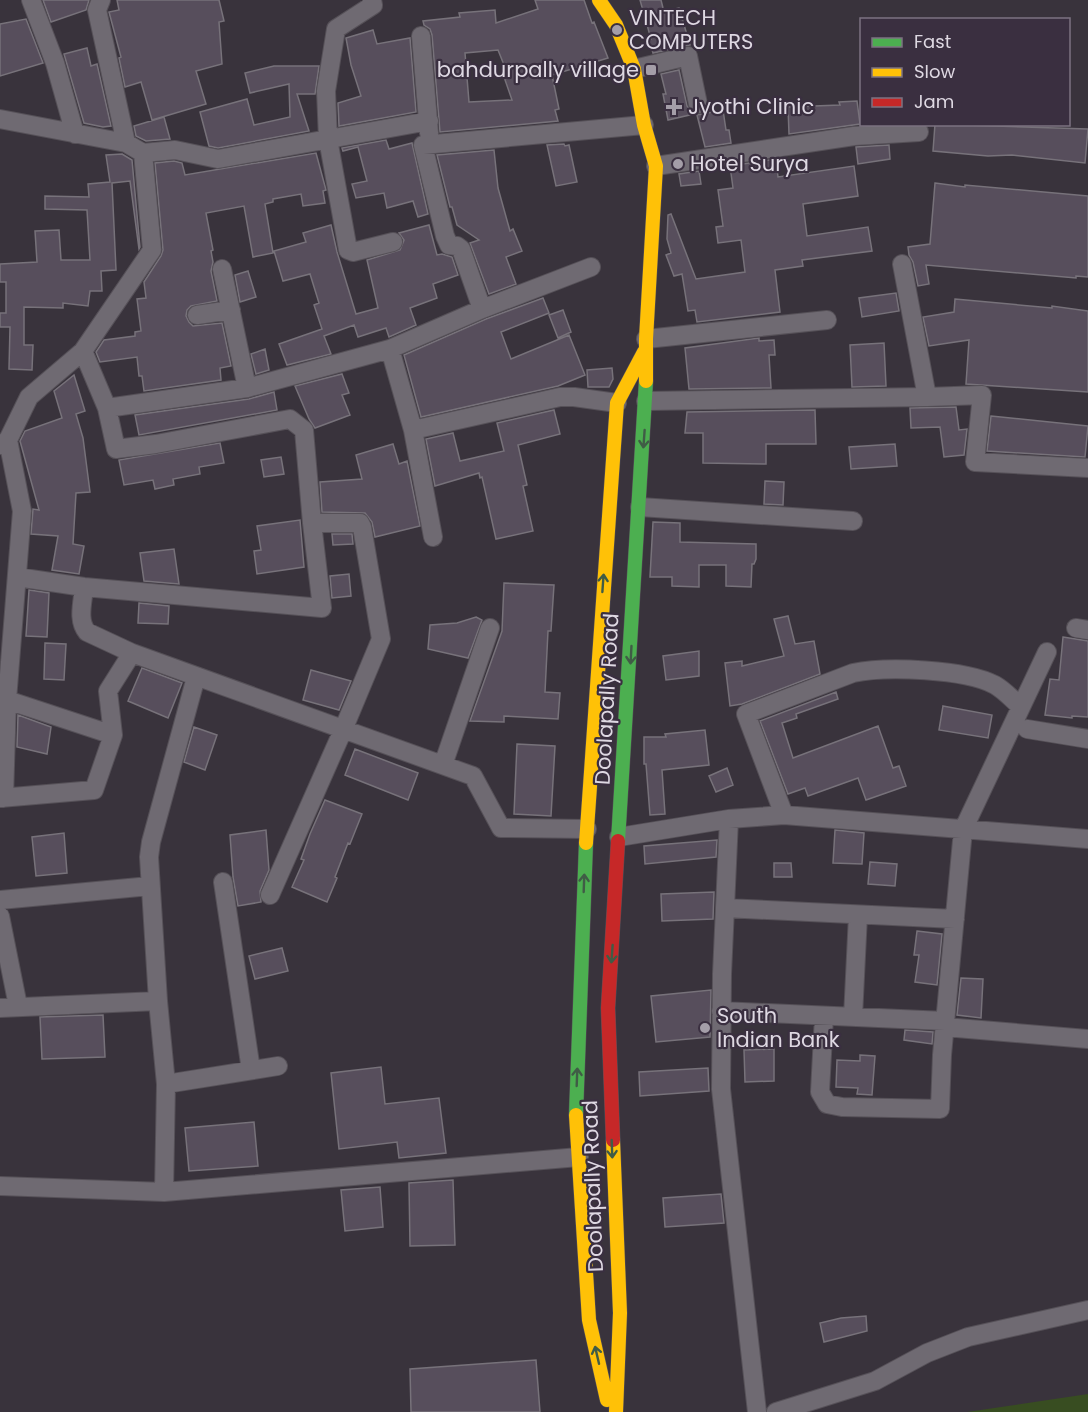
<svg xmlns="http://www.w3.org/2000/svg" width="1088" height="1412" viewBox="0 0 1088 1412" font-family="Poppins,sans-serif">
<rect width="100%" height="100%" fill="#39333c"/>
<path fill="#384d21" d="M1088,1394V1412H967Z"/>
<path fill="#574e5c" stroke="#77727a" stroke-width="1.5" fill-rule="evenodd" d="M43,0H89L86,10L51,22Z
M117,0H219L224,21L219,22L222,64L196,71L206,104L152,120L141,82L125,87L119,58L121,57L109,12L119,10Z
M535,0H584L592,23L594,22L608,58L552,75L559,109L555,110L558,121L440,132L432,35L430,29L424,25L423,21L460,17L459,13L495,10L496,23L538,9ZM498,50L508,75L504,77L512,100L469,102L465,53Z
M640,0H661L664,12L679,8L690,45L653,53L649,40L651,39Z
M26,19L43,63L0,76V24Z
M373,30L377,44L410,38L416,112L339,126L338,103L361,96L351,65L346,38Z
M87,48L91,66L97,64L111,126L103,127L84,123L64,54Z
M274,66H319L315,94H297L309,131L218,148L209,146L200,112L247,99L254,125L290,117L289,84L250,93L245,73Z
M679,70L687,106L694,114L668,120L663,94H666L661,74Z
M857,101L860,124L789,134L788,107L840,105L839,102Z
M723,110L726,130H729L731,143L705,147L697,115Z
M164,117L170,139L146,141L136,136L134,126Z
M935,124L1088,129L1085,163L1012,155L988,156L933,151Z
M386,140L389,149L412,143L428,214L418,217L413,201L387,208L384,193L356,198L352,184L367,181L358,147L343,151L342,148Z
M564,144L565,146L569,145L577,182L556,186L547,145Z
M889,145L890,159L858,164L856,147Z
M494,150L498,188L510,231L513,229L522,251L506,257L516,284L489,294L470,243L479,240L457,225L452,207H450L437,155Z
M316,153L326,190L323,191L325,203L303,206L301,194L273,199V202L265,204L273,253L253,257L244,206L206,213L213,250L211,251L213,262L211,271L217,301L191,306L187,310L186,316L189,322L193,326L222,323L231,366L220,368L221,380L144,391L142,376H139L137,357L100,362L96,352L104,340L135,336V332L141,331L137,299L146,298L144,282L161,256L163,250L155,163L174,161L182,163L185,175Z
M122,154L132,160L140,247L139,249L130,181L112,183L116,270L101,271L102,291H90L88,306L63,303V308L24,307V345H33L32,370L9,369L10,327H0V313H6V282H0V264L37,262L35,231L59,230L61,260H90L87,210L45,209V196L89,197L88,184L110,182L106,155Z
M776,159L778,177L854,166L858,196L803,204L807,236L868,227L872,251L802,260L803,266L775,270L780,312L697,322L695,310L688,311L682,274L674,276L666,255L671,253L667,239L668,215L671,214L696,279L745,272L741,240L718,243L716,227L723,226L718,190L733,188L730,166Z
M699,171L701,184L681,186L679,174Z
M935,183L965,187V185L1088,196V277L1076,276V278L926,265L929,284L918,286L913,262L909,255L908,247L930,244Z
M331,225L337,252L356,314L378,308L367,260L400,250L404,240L399,233L429,225L437,255L442,254L452,257L458,275L433,284L437,298L410,308L416,325L389,337L386,328L358,337L354,325L324,336L331,354L287,365L279,344L322,329L314,305L319,303L310,274L283,281L274,251L306,242L303,233Z
M248,271L256,297L240,302L235,275Z
M896,293L899,311L862,317L859,298Z
M543,298L549,313L501,332L511,359L569,335L585,375L558,386L421,417L404,355L486,319Z
M955,299L1052,308V306L1088,311V392L966,384L969,340L929,346L923,317L954,312Z
M563,310L571,332L558,338L549,315Z
M759,338V341L774,340L775,355H769L771,388L689,389L685,348Z
M884,343L886,386L852,387L850,345Z
M265,349L269,370L256,374L251,354Z
M612,368L613,379L609,387H588L587,370Z
M342,374L349,393L342,395L350,415L315,428L309,419L295,386Z
M74,375L85,411L76,414L83,438L90,492L76,493L73,544L84,546L79,574L52,570L58,536L31,534L33,509L39,510L20,441L25,431L62,418L54,391Z
M274,392L277,410L139,435L135,415L249,399Z
M956,407L959,430L967,429L964,455L944,457L940,427L911,428L910,408Z
M554,410L560,434L518,445L527,485L523,486L533,531L496,539L482,477L480,478L479,473L435,486L426,439L453,433L460,461L504,451L497,423Z
M815,410L816,444H766V464L703,463V433H685L687,412Z
M991,416L1088,426L1085,457L987,451Z
M220,443L224,463L199,467L200,474L173,479L174,485L155,489L153,480L124,485L119,460Z
M393,444L399,464L407,461L420,526L375,537L372,522L365,513L322,512L320,482L362,479L356,455Z
M895,444L897,466L851,469L849,447Z
M281,457L284,474L264,477L261,460Z
M765,481L784,482L783,505L764,504Z
M300,520L304,567L257,574L254,551L261,550L257,526Z
M653,522L680,523V542L756,544V559L754,564H752L751,587L726,586V565H699V587L672,586V577H650Z
M332,534H352L353,544L333,545Z
M174,549L179,584L144,581L140,553Z
M349,574L351,596L332,598L330,576Z
M504,583L554,585L551,631H548L545,692L560,693L558,719L504,716V722L470,721L502,631Z
M29,590L49,593L47,637L26,636Z
M139,603L169,606L168,624L138,623Z
M788,616L795,644L814,641L820,674L742,704L730,706L725,663L742,661V666L784,656L774,619Z
M476,617L482,620L468,658L428,649L430,625L457,623Z
M1063,637L1088,641V717L1072,716V718L1045,715L1050,679L1059,680Z
M45,643L66,644L64,680L44,679Z
M699,651V676L666,680L663,656Z
M142,668L182,683L168,718L128,701Z
M311,670L351,681L339,710L303,700Z
M836,692L838,699L796,714L797,718L782,723L793,758L878,726L893,768L899,766L906,786L866,800L858,778L808,796L805,788L788,794L760,721Z
M943,706L992,715L988,738L939,730Z
M18,715L51,727L47,754L17,747Z
M194,727L217,735L205,770L184,762Z
M705,730L709,765L662,770L665,814L650,815L646,764H644V737H666L665,734Z
M517,744L555,746L551,816L514,814Z
M355,749L418,773L408,800L345,775Z
M727,768L733,785L716,792L709,776Z
M325,800L362,814L350,844L348,843L335,877L337,878L327,902L292,887L304,860L301,859L310,834Z
M266,830L269,870L260,891L261,902L238,906L233,877L230,835Z
M835,830L864,833L862,864L833,863Z
M64,833L67,873L36,876L32,837Z
M717,840L716,857L645,864L644,846Z
M870,862L897,864L895,886L868,884Z
M774,863H791L792,877H774Z
M714,892L713,919L662,921L661,894Z
M917,931L942,934L937,985L915,982L919,955H914Z
M282,948L288,971L255,979L249,956Z
M961,978L983,979L981,1018L957,1015Z
M711,990L710,1037L656,1042L651,996Z
M103,1015L105,1057L42,1059L40,1017Z
M905,1030L933,1032L932,1044L904,1040Z
M774,1049V1081L745,1082L744,1050Z
M860,1055L875,1056L872,1095L857,1094L858,1088L836,1087L837,1060L860,1061Z
M381,1067L385,1104L439,1098L446,1153L399,1158L397,1142L339,1149L331,1073Z
M708,1068L709,1091L640,1096L639,1072Z
M254,1122L258,1166L189,1171L185,1128Z
M453,1180L455,1245L410,1246L409,1183Z
M380,1187L383,1227L345,1231L341,1190Z
M721,1194L724,1223L665,1227L663,1198Z
M866,1316L867,1331L824,1342L820,1323L841,1318Z
M536,1360L540,1412H411L410,1369Z"/>
<g fill="none" stroke-linecap="round" stroke-linejoin="round">
<g stroke="#565158" stroke-width="20">
<path id="street" d="M31,0L55,63L75,134
M101,0L97,10L126,143
M372,0L373,5L336,29L326,91L328,139L348,250L353,252L393,242
M421,36L429,133
M634,69L688,56L698,104
M0,119L126,143L143,153L175,150L218,159L429,121
M656,166L854,136L919,132
M902,264L927,397L982,395L975,462L1088,468
M222,269L247,388
M482,309L461,249L457,246L449,245L445,236L423,145L644,125
M197,315L231,310
M646,339L827,320
M390,349L413,430L433,537
M646,401L927,397
M107,408L247,388L390,349L482,309L591,267
M413,430L560,397H574L617,403
M0,445L8,440L29,397L83,351L152,250L143,153
M640,507L853,521
M17,577L84,587L322,608L312,523L304,430L290,419L156,444L116,449L107,408L83,351
M84,587C83,602 77,620 87,632L132,653
M1076,628L1088,630
M7,700L113,735
M1027,729L1088,739
M443,765L490,628
M0,798L94,790L113,735L108,691L132,653L473,776L501,828L587,829
M4,798L7,700L22,511L8,440
M784,815L746,714L853,673C886,666 965,669 995,685C1004,690 1012,699 1020,706
M729,819L722,974L721,1089L757,1412
M619,837L729,819L784,815L1088,839
M223,882L251,1070
M270,895L343,730L381,639L362,527L360,523H312
M0,900L150,886
M725,908L955,919
M0,916L18,1006
M0,1008L158,1001
M721,1011L945,1021
M824,1016L820,1092L827,1104L842,1107L940,1109L942,1055L963,830L1047,652
M853,1017L858,915
M945,1027L1088,1039
M166,1084L278,1066
M0,1186L164,1192L579,1157
M164,1192L166,1084L158,1001L149,857L151,842L196,677
M776,1412L875,1381L927,1353L968,1337L1088,1310"/>
</g>
<g stroke="#565158" stroke-width="15">
<path id="fast" d="M618,841L646,381
M576,1115L586,843"/>
</g>
<g stroke="#565158" stroke-width="15">
<path id="slow" d="M599,0L616,25L634,69L644,125L656,166L646,339V381
M586,843L617,403L644,352
M576,1115L589,1320L607,1400
M613,1140L620,1313L616,1412"/>
</g>
<g stroke="#565158" stroke-width="15">
<path id="jam" d="M613,1140L608,1008L618,841"/>
</g>
<use href="#street" stroke="#6f6a72" stroke-width="18"/>
<use href="#fast" stroke="#4caf50" stroke-width="14"/>
<use href="#slow" stroke="#ffc107" stroke-width="14"/>
<use href="#jam" stroke="#c62828" stroke-width="14"/>
</g>
<defs><path id="oneway-shaft" d="M-6 0H5M1.5-3L5.5 0L1.5 3" fill="none" stroke-width="1.6" stroke-linecap="round" stroke-linejoin="round" transform="scale(1.5)"/></defs>
<g stroke="#405c46">
<use href="#oneway-shaft" transform="translate(644 439) rotate(94)"/>
<use href="#oneway-shaft" transform="translate(603 583) rotate(-86)"/>
<use href="#oneway-shaft" transform="translate(631 655) rotate(93)"/>
<use href="#oneway-shaft" transform="translate(584 883) rotate(-88)"/>
<use href="#oneway-shaft" transform="translate(612 954) rotate(94)"/>
<use href="#oneway-shaft" transform="translate(577 1077) rotate(-88)"/>
<use href="#oneway-shaft" transform="translate(612 1149) rotate(88)"/>
<use href="#oneway-shaft" transform="translate(597 1355) rotate(-103)"/>
</g>
<g fill="#a49ea8" stroke="#3a2f40" stroke-width="2">
<circle cx="617" cy="30" r="6"/>
<rect x="645" y="64" width="12" height="12" rx="3"/>
<path d="M671 98h6v6h6v6h-6v6h-6v-6h-6v-6h6z"/>
<circle cx="678" cy="164" r="6"/>
<circle cx="705" cy="1028" r="6"/>
</g>
<g text-anchor="middle" stroke-width="4.5" stroke-linejoin="round" paint-order="stroke">
<g font-size="21" fill="#ded8e2" stroke="#3a2f40" text-anchor="start">
<text x="629" y="25">VINTECH<tspan x="629" dy="24">COMPUTERS</tspan></text>
<text x="639" y="77" text-anchor="end">bahdurpally village</text>
<text x="688" y="114">Jyothi Clinic</text>
<text x="690" y="171">Hotel Surya</text>
<text x="717" y="1023">South<tspan x="717" dy="24">Indian Bank</tspan></text>
</g>
<g font-size="21" fill="#ded8e2" stroke="#3a2f40">
<text transform="translate(607 699) rotate(-87)" y="7">Doolapally Road</text>
<text transform="translate(593 1186) rotate(-92)" y="7">Doolapally Road</text>
</g>
</g>
<rect x="860" y="18" width="210" height="108" fill="#3a2f40" stroke="#7c7381" stroke-width="1.5"/>
<rect x="872" y="38" width="30" height="9" fill="#4caf50" stroke="#7c7381" stroke-width="1.5"/>
<text x="914" y="48" font-size="18" fill="#ded8e2">Fast</text>
<rect x="872" y="68" width="30" height="9" fill="#ffc107" stroke="#7c7381" stroke-width="1.5"/>
<text x="914" y="78" font-size="18" fill="#ded8e2">Slow</text>
<rect x="872" y="98" width="30" height="9" fill="#c62828" stroke="#7c7381" stroke-width="1.5"/>
<text x="914" y="108" font-size="18" fill="#ded8e2">Jam</text>
</svg>
